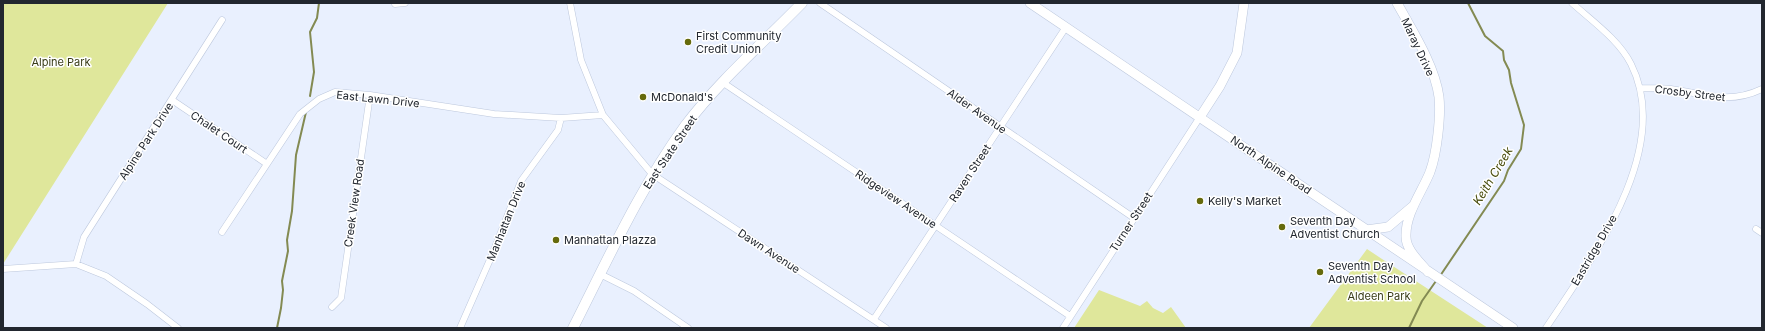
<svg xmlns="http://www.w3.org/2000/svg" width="1765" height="331" viewBox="0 0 1765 331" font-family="Inter,sans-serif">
<rect width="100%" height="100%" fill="#e9f0fe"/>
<path fill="#dfe79b" d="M3,3H168L3,264Z
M1367,249L1382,259L1488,328H1309Z
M1099,290L1140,306L1147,301L1153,308L1163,313L1171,307L1186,328H1074Z"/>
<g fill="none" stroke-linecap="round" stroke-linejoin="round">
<path stroke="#838a52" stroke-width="2" d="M310,96L314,72L310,32L317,18L319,3
M1440,276L1504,181L1508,170L1521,149L1524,125L1511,83L1509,70L1504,60L1503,51L1485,36L1468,3
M277,328L281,308L283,290L282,281L288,251L287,240L292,211L296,155L306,112
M1409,328L1422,301L1436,281"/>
<g stroke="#bdc8dd" stroke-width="7">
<path id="street" d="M570,3L581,60L603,115L652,174L886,328
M820,3L1134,218
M395,4L405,3
M722,82L1070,316
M1640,88C1650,88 1661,88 1671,89C1705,94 1728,105 1762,89
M172,100L267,164
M1756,229L1762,233
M222,232L300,114L319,99L335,92L370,95L494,114L561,118L603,115
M76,264L84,237L222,20
M3,269L76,264L106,276L147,304L178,328
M600,274L634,291L688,328
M332,307L341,298L370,95
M874,319L1066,27
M460,328L492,255L521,181L558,130L561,118
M1063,328L1200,117
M1546,328C1591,260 1674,149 1631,64C1619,40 1592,21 1572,3"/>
</g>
<g stroke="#bdc8dd" stroke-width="10">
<path id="secondary" d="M1030,3L1291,179
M1397,3C1412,30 1435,66 1439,97C1441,116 1437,153 1430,172C1422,192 1405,214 1406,237C1406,250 1420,262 1428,272
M1200,117L1220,86L1237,53L1244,3
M1294,181L1513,328
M1366,230L1388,227L1413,206"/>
</g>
<g stroke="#bdc8dd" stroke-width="11">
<path id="primary" d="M1291,179L1294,181
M573,328C608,259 640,188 685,126C719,81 763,43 802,3"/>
</g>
<use href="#street" stroke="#fff" stroke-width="6"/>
<use href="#secondary" stroke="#fff" stroke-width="9"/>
<use href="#primary" stroke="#fff" stroke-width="10"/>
</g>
<g fill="#656a0c" stroke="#fff" stroke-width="1.5">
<circle cx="688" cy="42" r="4"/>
<circle cx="643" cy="97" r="4"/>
<circle cx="1200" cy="201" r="4"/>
<circle cx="1282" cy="227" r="4"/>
<circle cx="556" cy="240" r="4"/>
<circle cx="1320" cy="272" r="4"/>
</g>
<g text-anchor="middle" stroke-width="3" stroke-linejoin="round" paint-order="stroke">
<g font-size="11" fill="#22272f" stroke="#fff" text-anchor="start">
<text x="696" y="40">First Community<tspan x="696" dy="13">Credit Union</tspan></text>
<text x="651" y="101">McDonald's</text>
<text x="1208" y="205">Kelly's Market</text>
<text x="1290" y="225">Seventh Day<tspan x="1290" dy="13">Adventist Church</tspan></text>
<text x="564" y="244">Manhattan Plazza</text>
<text x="1328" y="270">Seventh Day<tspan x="1328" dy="13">Adventist School</tspan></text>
</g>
<g font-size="11" fill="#22272f" stroke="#fff">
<text transform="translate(1418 47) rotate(65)" y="4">Maray Drive</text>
<text transform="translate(1690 93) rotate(7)" y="4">Crosby Street</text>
<text transform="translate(378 99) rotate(6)" y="4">East Lawn Drive</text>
<text transform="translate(977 111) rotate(35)" y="4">Alder Avenue</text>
<text transform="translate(219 132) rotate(34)" y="4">Chalet Court</text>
<text transform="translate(146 141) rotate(-57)" y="4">Alpine Park Drive</text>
<text transform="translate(670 152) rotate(-56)" y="4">East State Street</text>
<text transform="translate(1271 165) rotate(34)" y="4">North Alpine Road</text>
<text transform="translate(970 173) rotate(-57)" y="4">Raven Street</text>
<text transform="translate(896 199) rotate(34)" y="4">Ridgeview Avenue</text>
<text transform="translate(354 203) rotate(-82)" y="4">Creek View Road</text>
<text transform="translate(506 221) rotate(-68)" y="4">Manhattan Drive</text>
<text transform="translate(1131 222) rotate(-57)" y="4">Turner Street</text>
<text transform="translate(1594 250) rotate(-60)" y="4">Eastridge Drive</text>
<text transform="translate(769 251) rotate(33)" y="4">Dawn Avenue</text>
</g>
<g font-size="11" fill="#3a3d18" stroke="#fff">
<text x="61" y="66">Alpine Park</text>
<text x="1379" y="300">Aldeen Park</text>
</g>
<g font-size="12" font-style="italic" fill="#494d0d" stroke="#fff">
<text transform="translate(1493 176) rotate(-59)" y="4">Keith Creek</text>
</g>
</g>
<rect width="1765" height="331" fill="none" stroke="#22272f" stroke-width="8"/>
</svg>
